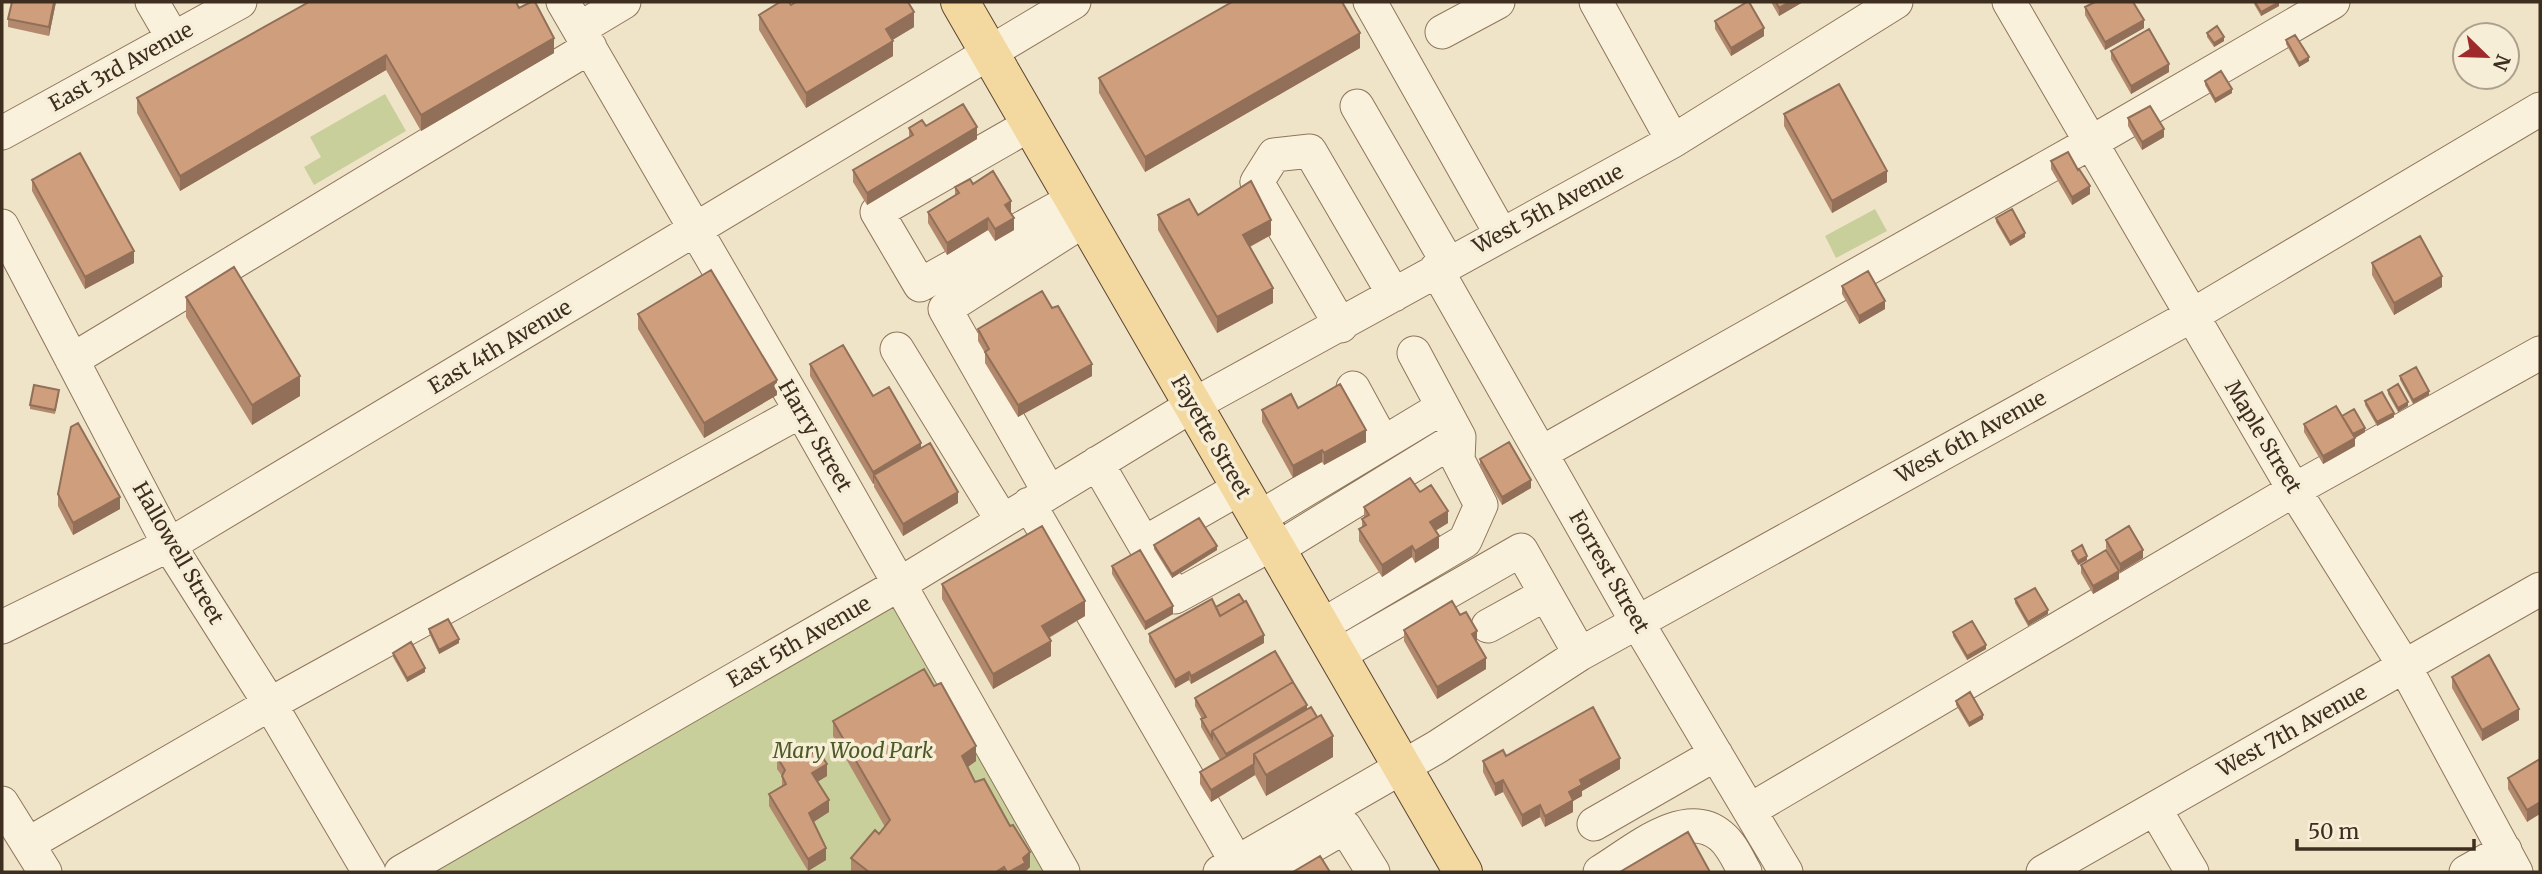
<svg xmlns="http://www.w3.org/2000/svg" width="2542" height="874" viewBox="0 0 2542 874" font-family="Merriweather,serif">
<rect width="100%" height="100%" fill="#f0e4c8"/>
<path fill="#c9cf9b" d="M385,94L406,131L314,185L304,167L321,157L310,137Z
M1875,209L1887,231L1836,258L1825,236Z
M898,585L1063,872H401Z"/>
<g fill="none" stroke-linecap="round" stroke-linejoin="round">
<g stroke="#8d765c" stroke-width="35">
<path id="minor" d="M152,2L173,38
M563,2L801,411L1063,872
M1370,2L1501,234
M1596,2L1673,141
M2009,2L2294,490L2405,667L2516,872
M579,29L624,2
M1442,32L1498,2
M1357,106L1448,263
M1031,124L877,212L920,285L1074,199
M2,133L240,2
M2,226L169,545L270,704L369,872
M1436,269L1637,622L1786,872
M1341,326L1257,182L1274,155L1310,151L1394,295
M897,349L1002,520
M72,360L590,47
M1353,388L1383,443
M1541,453L2090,143L2333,2
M1097,463L1175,597L1272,544
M1049,492L945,309L1086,219
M1029,504L1237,863
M1257,519L1443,407
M1144,543L1240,488
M1275,550L1459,437
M1321,626L1465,541L1481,505L1458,460L1459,437L1414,353
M1488,626L1546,594
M2,627L169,545L1074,2
M1338,655L1521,550L1580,654
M2,803L45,872
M2155,809L2192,872
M1750,810L2294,490L2540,353
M1594,824L1716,754
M28,844L270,704L801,411
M401,872L898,585L1193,405L1673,141L1896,2
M1220,872L1437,747L1580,654L2191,316L2540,109
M1267,872L1345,827L1373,872
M1600,872C1632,853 1685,805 1721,836C1732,845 1738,860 1745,872
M2043,872L2540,589
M2466,872L2505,850"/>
</g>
<g stroke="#5b4430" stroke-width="40">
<path id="major" d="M960,2L1463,872"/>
</g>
<use href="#minor" stroke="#faf1dc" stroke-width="33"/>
<use href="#major" stroke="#f3d9a0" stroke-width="38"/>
</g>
<path fill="#b2896c" d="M12,2H56L49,36L8,27V19Z
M1771,2H1803L1779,16Z
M2254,2H2279V6L2261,16L2254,4Z
M791,5L914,27L892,40L893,56L806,108L759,30V15Z
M2085,7L2144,28L2105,50L2085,15Z
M519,8L554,53L421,131L386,70L180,191L137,113V98Z
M1715,21L1764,36L1731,56L1715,29Z
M2207,33L2224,41L2214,47L2207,37Z
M2286,40L2309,61L2299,67L2286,44Z
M1360,48L1145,172L1099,93V78Z
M2111,51L2169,72L2131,94L2111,59Z
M2205,81L2232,93L2215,103L2205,85Z
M1784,114L1887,182L1832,213L1784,126Z
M2128,118L2164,137L2142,150L2128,126Z
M926,126L977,139L867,205L853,182V170L909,137V128Z
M2051,161L2090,194L2072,205L2051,169Z
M32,180L134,263L85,289L32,191Z
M973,184L1011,213H1010L1014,230L995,241L988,230L947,255L928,223V212L955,195V187Z
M1158,215H1198L1271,235L1250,247L1273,303L1217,333L1158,230Z
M1996,218L2025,237L2010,246L1996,222Z
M2372,263L2442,287L2394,315L2372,275Z
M1842,286L1885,309L1859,324L1842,294Z
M186,297L300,396L252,425L186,317Z
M638,314L777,395L704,438L638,329Z
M978,329L1092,376L1018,417L985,363V353L978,341Z
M810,364L873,396L921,448L958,503L903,536L874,487V483L873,484L810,376Z
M2400,376L2429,395L2413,404L2400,380Z
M2388,390L2408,406L2398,412L2388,394Z
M59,394L55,414L30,409V405Z
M2365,401L2394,417L2377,426L2365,405Z
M1298,408L1366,442L1324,465L1322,462L1293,478L1262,422V410Z
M2342,417L2365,432L2355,438V446L2323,464L2304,432V424Z
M1480,459L1531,488L1502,505L1480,467Z
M1420,492L1448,523L1435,531L1439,548L1415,563L1412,557L1382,577L1359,541V529L1362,528V519L1364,518V507Z
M58,494L120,509L73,535L58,506Z
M2106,540L2143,558L2120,572L2106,548Z
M1154,545L1217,550L1172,578L1154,549Z
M2072,551L2087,560L2078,565L2072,555Z
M2081,565L2119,579L2093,594L2081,573Z
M1112,566L1173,614L1145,630L1112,574Z
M942,584L1085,616L1049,638L1051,656L993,689L942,599Z
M2015,599L2048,614L2028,626L2015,603Z
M1216,607L1264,643L1191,684L1189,680L1175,688L1149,642V634Z
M1460,615L1477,642L1486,669L1437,699L1404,641V630Z
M429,629L459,643L439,654L429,633Z
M1953,632L1986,649L1967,660L1953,636Z
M393,653L425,672L407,682L393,657Z
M2452,677L2519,720L2482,741L2452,688Z
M934,686L976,761L968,767L975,782L1030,867L1025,872H851V858L879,834L885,827L833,736V721Z
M1195,698L1307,709L1333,757L1266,796L1255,775L1211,802L1200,784V772L1220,760L1201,727V719H1202L1195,706Z
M1956,701L1983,719L1969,727L1956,705Z
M1506,756L1620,769L1582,791V796L1573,801V812L1545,827L1540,817L1522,827L1503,792L1495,796L1483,772V761Z
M777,757H806L827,776L817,782L829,812L813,822L826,860L808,871L769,806V794L782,786V776L777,769Z
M2540,759L2527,822L2508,789V778Z"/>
<path fill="#916f58" d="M54,2H56L49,36V27Z
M1790,2H1803L1779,16V8Z
M2279,2V6L2261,16V12Z
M914,12V27L886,44V29Z
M2144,20V28L2105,50V42Z
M1764,28V36L1731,56V48Z
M1360,33V48L1145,172V157Z
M2224,37V41L2214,47V43Z
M554,38V53L421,131V115Z
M893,41V56L806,108V93Z
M386,55V70L180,191V176Z
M2309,57V61L2299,67V63Z
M2169,64V72L2131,94V86Z
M2232,89V93L2215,103V99Z
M977,127V139L867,205V193Z
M2164,129V137L2142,150V142Z
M1887,171V182L1832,213V201Z
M2090,186V194L2072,205V197Z
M1011,201V213L1005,217V205Z
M988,218V230L947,255V243Z
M1014,218V230L995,241V229Z
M1271,220V235L1243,250V235Z
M2025,233V237L2010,246V242Z
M134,251V263L85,289V277Z
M2442,276V287L2394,315V303Z
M1273,288V303L1217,333V317Z
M1885,301V309L1859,324V316Z
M1092,364V376L1018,417V405Z
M300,376V396L252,425V405Z
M777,380V395L704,438V423Z
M2429,391V395L2413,404V400Z
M2408,402V406L2398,412V408Z
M2394,413V417L2377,426V422Z
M2365,428V432L2355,438V446L2323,464V456L2353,434Z
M1366,430V442L1324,465V453Z
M921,443V455L874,475V483L873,484V472Z
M1322,450V462L1293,478V466Z
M1531,480V488L1502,505V497Z
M958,492V503L903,536V524Z
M120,497V509L73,535V523Z
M1448,511V523L1430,534V522Z
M1439,536V548L1415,563V551Z
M1217,546V550L1172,578V574Z
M1412,546V557L1382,577V565Z
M2143,550V558L2120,572V564Z
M2087,556V560L2078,565V561Z
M2119,571V579L2093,594V586Z
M1085,601V616L1042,641V626Z
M1173,606V614L1145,630V622Z
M2048,610V614L2028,626V622Z
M1477,631V642L1472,634Z
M1264,635V643L1191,684V676Z
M459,639V643L439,654V650Z
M1051,641V656L993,689V674Z
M1986,645V649L1967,660V656Z
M1486,658V669L1437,699V687Z
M425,668V672L407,682V678Z
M1189,672V680L1175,688V680Z
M1307,705V720L1226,769V754Z
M2519,709V720L2482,741V730Z
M1983,715V719L1969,727V723Z
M1333,736V757L1266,796V775Z
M976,746V761L962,771V756Z
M1620,758V769L1582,791V796L1573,801V812L1545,827V816L1580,780Z
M827,764V776L812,785V773Z
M1254,764L1255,775L1211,802V790Z
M1503,780V792L1495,796V784Z
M829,800V812L809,825V813Z
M2540,802V814L2527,822V810Z
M1540,805V817L1522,827V815Z
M826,848V860L808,871V859Z
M1030,852V867L1025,872H1009L1023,858Z
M1004,867V872H996Z"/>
<path fill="#cf9f7d" stroke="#916f58" stroke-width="2" d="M12,2H54L49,27L8,19Z
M309,2H516L519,8L531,2H535L554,38L421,115L386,55L180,176L137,98Z
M780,2H789L791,5L796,2H908L914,12L886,29L893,41L806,93L759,15Z
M1232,2H1342L1360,33L1145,157L1099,78Z
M1747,2H1749L1764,28L1731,48L1715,21Z
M1776,2H1790L1779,8Z
M2095,2H2133L2144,20L2105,42L2085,7Z
M2255,2H2279L2261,12Z
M2217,26L2224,37L2214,43L2207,33Z
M2149,29L2169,64L2131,86L2111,51Z
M2295,35L2309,57L2299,63L2286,40Z
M2221,71L2232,89L2215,99L2205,81Z
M1839,84L1887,171L1832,201L1784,114Z
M963,104L977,127L867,193L853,170L913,135L909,128L922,120L926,126Z
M2150,106L2164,129L2142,142L2128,118Z
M2068,152L2078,170L2079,169L2090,186L2072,197L2051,161Z
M80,153L134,251L85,277L32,180Z
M993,171L1011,201L1005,205L1014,218L995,229L988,218L947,243L928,212L959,193L955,187L970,179L973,184Z
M1251,181L1271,220L1243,235L1273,288L1217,317L1158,215L1189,199L1198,215Z
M2012,209L2025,233L2010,242L1996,218Z
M2420,236L2442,276L2394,303L2372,263Z
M234,267L300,376L252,405L186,297Z
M711,270L777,380L704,423L638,314Z
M1868,271L1885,301L1859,316L1842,286Z
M1042,291L1052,308L1058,306L1092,364L1018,405L985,352L989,349L978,329Z
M843,345L873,396L889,387L921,443L873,472L810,364Z
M2416,367L2429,391L2413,400L2400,376Z
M1340,384L1366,430L1324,453L1322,450L1293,466L1262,410L1291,394L1298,408Z
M2398,384L2408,402L2398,408L2388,390Z
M34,385L59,390L55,410L30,405Z
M2382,392L2394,413L2377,422L2365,401Z
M2336,406L2355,438L2323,456L2304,424Z
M2354,409L2365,428L2353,434L2342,416Z
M78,423L120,497L73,523L58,494L71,427Z
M1509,442L1531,480L1502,497L1480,459Z
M930,443L958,492L903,524L874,475Z
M1410,478L1420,492L1431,485L1448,511L1430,522L1439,536L1415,551L1412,546L1382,565L1359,529L1366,525L1362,519L1369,515L1364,507Z
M1199,518L1217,546L1172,574L1154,545Z
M1042,526L1085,601L1042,626L1051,641L993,674L942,584Z
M2129,526L2143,550L2120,564L2106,540Z
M2082,545L2087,556L2078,561L2072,551Z
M1140,550L1173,606L1145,622L1112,566Z
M2106,550L2119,571L2093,586L2081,565Z
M2035,588L2048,610L2028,622L2015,599Z
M1239,594L1244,602L1220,616L1216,607Z
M1212,599L1220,616L1246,601L1264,635L1191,676L1189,672L1175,680L1149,634Z
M1452,601L1460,615L1466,612L1477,631L1472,634L1486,658L1437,687L1404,630Z
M448,619L459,639L439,650L429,629Z
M1972,621L1986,645L1967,656L1953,632Z
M411,642L425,668L407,678L393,653Z
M1275,651L1293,682L1212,731V738L1201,719L1206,717L1195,698Z
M2489,655L2519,709L2482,730L2452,677Z
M924,669L934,686L941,683L976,746L962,756L975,782L984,779L1010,826L1013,825L1030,852L1023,858L1025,863L1009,872H1007L1004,867L996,872H869L851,858L875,830L879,834L890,820L833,721Z
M1293,682L1307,705L1226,754L1212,731Z
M1970,692L1983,715L1969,723L1956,701Z
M1311,707L1317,717L1254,754V764L1211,790L1200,772Z
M1593,707L1620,758L1580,780L1582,785L1569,792L1573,800L1545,816L1540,805L1522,815L1503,780L1495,784L1483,761L1503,750L1506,756Z
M1321,715L1333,736L1266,775L1254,754Z
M798,745L806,757L818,750L827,764L812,773L829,800L809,813L826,848L808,859L769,794L786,784L782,776L785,770L777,757Z
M2540,759V802L2527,810L2508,778Z
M1688,832L1710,872H1620Z
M1320,856L1330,872H1293Z"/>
<g text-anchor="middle" stroke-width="7" stroke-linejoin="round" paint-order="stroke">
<g font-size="21" fill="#3d2e20" stroke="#f7eed8">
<text transform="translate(121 67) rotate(-29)" y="7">East 3rd Avenue</text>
<text transform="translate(1548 209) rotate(-28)" y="7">West 5th Avenue</text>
<text transform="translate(500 347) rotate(-31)" y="7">East 4th Avenue</text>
<text transform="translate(815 436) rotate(60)" y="7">Harry Street</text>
<text transform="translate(1211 437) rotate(60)" y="7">Fayette Street</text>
<text transform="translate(1971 437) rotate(-29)" y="7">West 6th Avenue</text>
<text transform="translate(2263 437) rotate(59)" y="7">Maple Street</text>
<text transform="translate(178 553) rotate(60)" y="7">Hallowell Street</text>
<text transform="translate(1609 572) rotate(60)" y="7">Forrest Street</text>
<text transform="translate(799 642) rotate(-30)" y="7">East 5th Avenue</text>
<text transform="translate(2292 731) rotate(-29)" y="7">West 7th Avenue</text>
</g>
<g font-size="21" font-style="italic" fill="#4d5a26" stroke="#f7eed8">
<text x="853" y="758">Mary Wood Park</text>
</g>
</g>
<rect width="2542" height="874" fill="none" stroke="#3d2e20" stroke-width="7"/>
<g transform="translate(2486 56) rotate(113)"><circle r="33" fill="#f7eed8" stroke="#ada18e" stroke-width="2"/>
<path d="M0-5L12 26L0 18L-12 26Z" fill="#9e2a2b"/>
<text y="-10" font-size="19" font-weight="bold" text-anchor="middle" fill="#3d2e20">N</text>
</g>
<path d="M2297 839v10h177v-10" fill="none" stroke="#3d2e20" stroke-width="3.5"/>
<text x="2308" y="839" font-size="21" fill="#3d2e20" stroke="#f7eed8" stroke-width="5" paint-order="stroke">50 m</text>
</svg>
